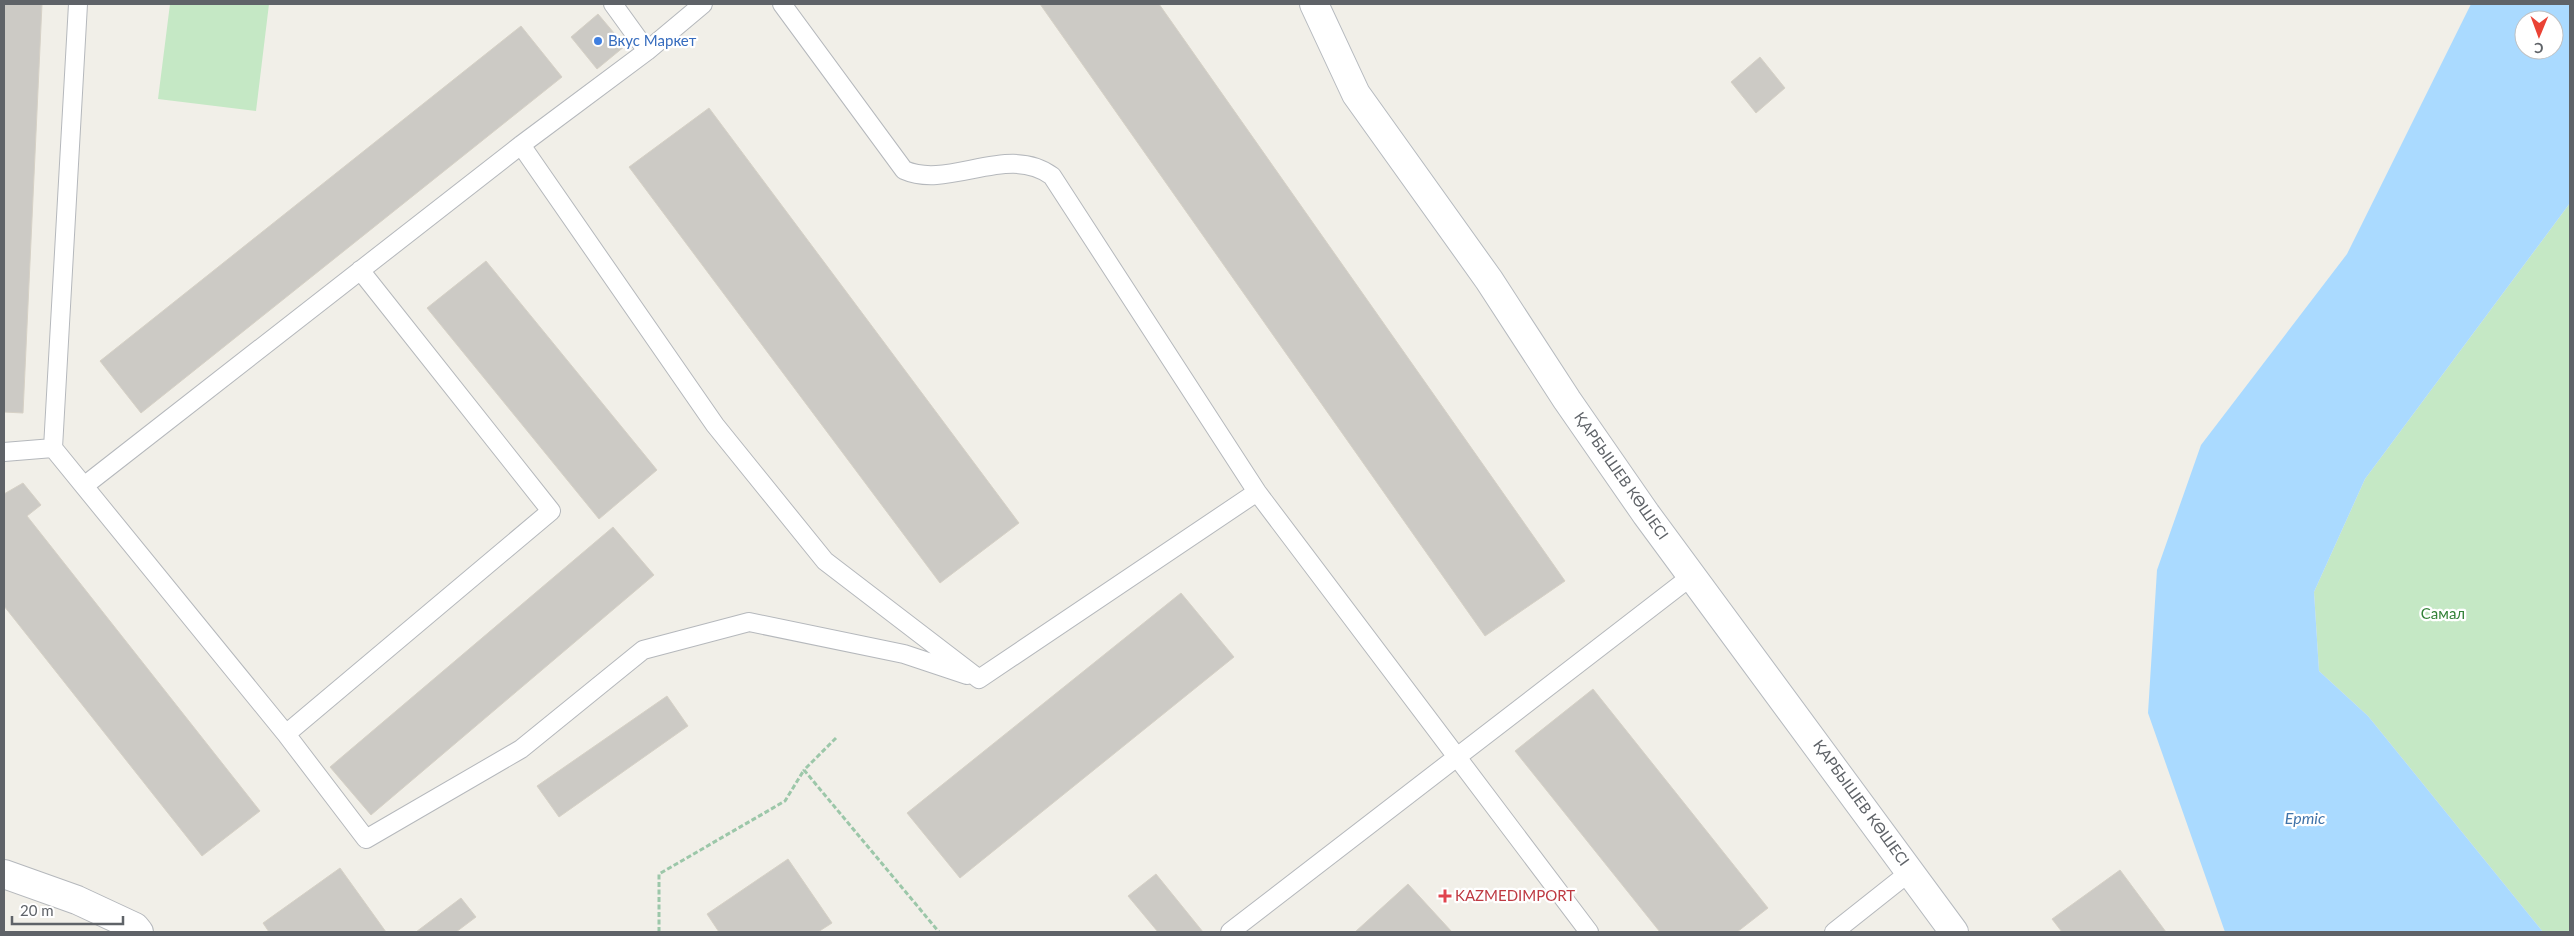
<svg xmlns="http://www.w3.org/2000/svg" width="2574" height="936" viewBox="0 0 2574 936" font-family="Lato,sans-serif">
<rect width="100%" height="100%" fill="#f1efe8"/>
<path fill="#c5e8c5" d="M170,4H269L256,111L158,99Z
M2570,203V932H2543L2368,716L2319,671L2314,592L2365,479Z"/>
<path fill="#aadaff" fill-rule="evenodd" d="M2471,4H2570V203L2365,479L2314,592L2319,671L2368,716L2543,932H2225L2148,713L2157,570L2201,445L2347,254ZM2524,20H2554V50H2524Z"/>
<path fill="#cccac5" stroke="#d6d1c6" d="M4,4H42L23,413L4,412Z
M1040,4H1159L1565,581L1485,636Z
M598,14L625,46L597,69L571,37Z
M521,26L562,77L141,413L100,361Z
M1760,57L1785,88L1756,113L1731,82Z
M709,108L1019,523L940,583L629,167Z
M486,261L657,470L599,519L427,308Z
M23,483L41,505L27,516L260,811L202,856L4,606V494Z
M613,527L654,575L371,815L330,767Z
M1181,593L1234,657L960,878L907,813Z
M1593,689L1768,908L1737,932H1660L1515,751Z
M667,696L688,726L559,817L537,786Z
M788,859L832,923L818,932H719L707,914Z
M340,868L386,932H269L263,923Z
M2120,870L2166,932H2062L2052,919Z
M1156,874L1203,932H1158L1128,896Z
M1408,884L1452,932H1355Z
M461,898L476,917L456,932H416Z"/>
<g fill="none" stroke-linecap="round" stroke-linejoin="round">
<g stroke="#b5b8bc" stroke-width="20">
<path id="lane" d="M613,4L647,51
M782,4L904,170C949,190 1008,143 1052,176L1257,492L1589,932
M521,145L715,425L825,561L979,679L1257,492
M53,448L286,734L551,511L360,270
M4,452L53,448L78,4
M84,486L521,145L647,51L703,4
M286,734L366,839L521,749L643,650L749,622L904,654L967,675
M1230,932L1693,575
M1834,932L1911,871"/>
</g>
<g stroke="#b5b8bc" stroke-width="30">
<path id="street" d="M4,874L77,900L135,927L139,932"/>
</g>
<g stroke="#b6babf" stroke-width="30">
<path id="secondary" d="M1314,4L1356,94L1489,280L1567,400L1646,514L1954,932"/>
</g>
<path stroke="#9cc7a9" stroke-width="3" stroke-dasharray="5 2.5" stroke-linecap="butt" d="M836,738L804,770L939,932
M659,932V874L785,801L804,770"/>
<use href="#lane" stroke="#fff" stroke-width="18"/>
<use href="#street" stroke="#fff" stroke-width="28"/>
<use href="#secondary" stroke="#fff" stroke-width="28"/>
</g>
<circle fill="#3f7fe0" stroke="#fff" stroke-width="2" cx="598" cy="41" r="5"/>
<path fill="#e0444e" stroke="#fff" stroke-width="2" d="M1442.5 888.5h5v5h5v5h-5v5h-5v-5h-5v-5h5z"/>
<g text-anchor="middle" stroke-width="4.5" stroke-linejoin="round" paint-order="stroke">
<g font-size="15" fill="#366cbe" stroke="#fff" text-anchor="start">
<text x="608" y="46">Вкус Маркет</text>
</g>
<g font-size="15" fill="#5f6368" stroke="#fff">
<text transform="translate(1621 476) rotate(55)" y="5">ҚАРБЫШЕВ КӨШЕСІ</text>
<text transform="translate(1861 803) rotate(54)" y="5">ҚАРБЫШЕВ КӨШЕСІ</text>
</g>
<g font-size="15" fill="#348238" stroke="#fff">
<text x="2443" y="619">Самал</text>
</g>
<g font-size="15" fill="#be3a42" stroke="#fff" text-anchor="start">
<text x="1455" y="901">KAZMEDIMPORT</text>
</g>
<g font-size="16" font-style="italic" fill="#4174aa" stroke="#fff">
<text x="2305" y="824">Ертіс</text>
</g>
</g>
<rect width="2574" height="936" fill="none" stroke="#5f6368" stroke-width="10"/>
<g transform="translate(2539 35) rotate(181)"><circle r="24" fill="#ffffff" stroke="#bfc1c3"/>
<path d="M0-4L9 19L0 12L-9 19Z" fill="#ea4335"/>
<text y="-8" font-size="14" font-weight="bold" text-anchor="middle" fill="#5f6368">С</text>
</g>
<path d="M12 916v8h111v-8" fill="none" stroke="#5f6368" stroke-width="2.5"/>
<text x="20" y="916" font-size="15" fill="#5f6368" stroke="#ffffff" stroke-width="4" paint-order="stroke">20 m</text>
</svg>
